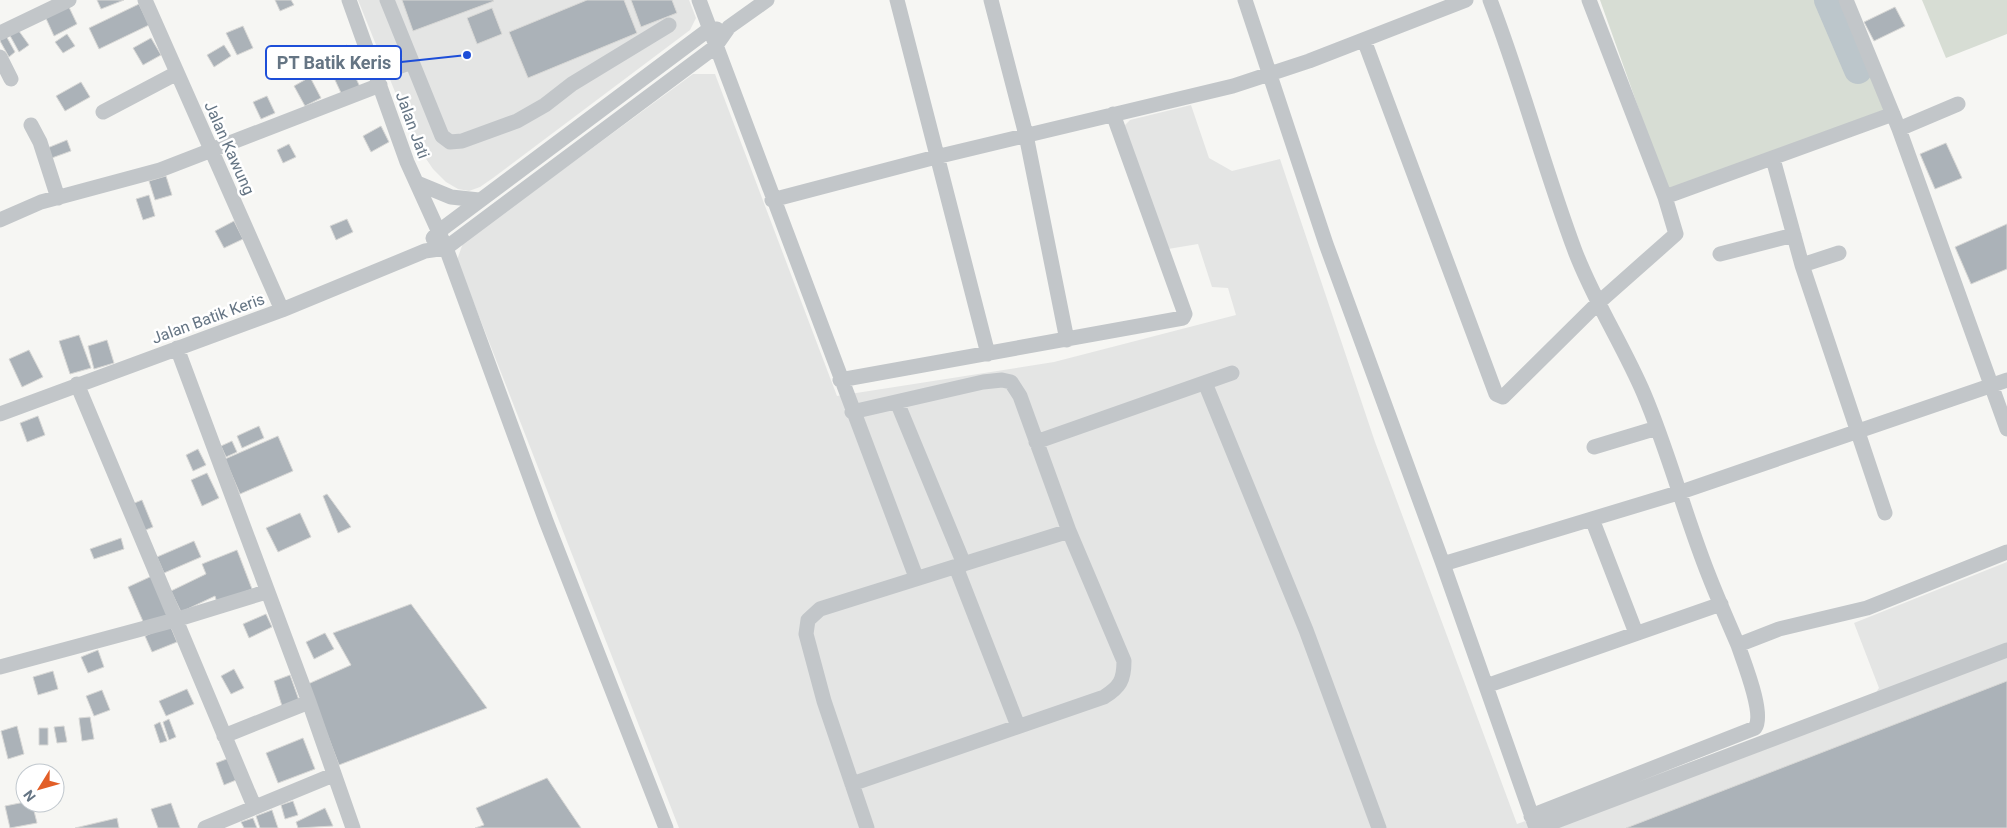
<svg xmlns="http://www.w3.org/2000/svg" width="2007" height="828" viewBox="0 0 2007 828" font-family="Roboto,sans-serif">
<rect width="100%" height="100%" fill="#f6f6f3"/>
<path fill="#e4e5e4" d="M358,0H689L696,18L690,30L493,178L480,187L469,191L458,189L446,182L433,169L416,144Z
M693,74H715L837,396L1054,362L1236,315L1228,288L1212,287L1198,244L1162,250L1120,130L1130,120L1191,105L1209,158L1232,171L1280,159L1375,442L1517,824L1873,697L1879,688L1854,623L2007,562V828H679L457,260L463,243Z"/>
<path fill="#d7ddd4" d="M1600,0H1840L1884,110L1668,191Z
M1922,0H2007V34L1946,58Z"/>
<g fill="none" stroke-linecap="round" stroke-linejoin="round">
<path stroke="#bcc6cb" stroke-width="28" d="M1828,0L1858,70"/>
</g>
<path fill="#abb2b8" stroke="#d8d8d6" d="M97,0H124L101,9Z
M275,0H291L294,5L280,11Z
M402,0H493L494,1L413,31Z
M587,0H624L637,33L528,78L509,32Z
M631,0H672L677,13L641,27Z
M67,3L77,24L54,36L44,14Z
M139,4L149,25L99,49L89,28Z
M1895,7L1905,26L1874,41L1864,22Z
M492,8L502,34L477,44L467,18Z
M243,26L253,48L237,55L226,33Z
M16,27L29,45L19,52L8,32Z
M5,34L15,52L9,57L0,41Z
M67,34L75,46L63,53L55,42Z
M151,38L161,55L143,65L133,48Z
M224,45L231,56L214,67L207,55Z
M347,45L356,64L332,75L323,57Z
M353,72L360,87L342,95L335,80Z
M310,77L321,98L305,106L294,86Z
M81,82L90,97L65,111L56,96Z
M267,96L275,113L261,119L253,102Z
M381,126L389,142L371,152L363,136Z
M67,140L71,151L49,159L45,149Z
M1946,143L1962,178L1935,189L1920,154Z
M289,144L296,157L283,163L277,150Z
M166,176L172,195L155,200L149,181Z
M149,195L155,216L143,220L136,199Z
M347,219L353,232L336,240L330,226Z
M234,221L243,239L224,248L215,231Z
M2007,224V269L1971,284L1955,247Z
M79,335L91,368L70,374L59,341Z
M107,340L114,363L94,369L88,346Z
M29,350L43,377L22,387L9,359Z
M38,416L45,435L27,442L20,423Z
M259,426L264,438L242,448L237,436Z
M278,436L293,471L240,494L225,459Z
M232,441L237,452L226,457L221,446Z
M198,449L206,465L193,471L186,455Z
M207,473L219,498L202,506L191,480Z
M327,494L351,527L338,533L323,496Z
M142,500L153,527L143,531L132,504Z
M300,513L311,537L278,552L266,528Z
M121,538L124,549L94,559L90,549Z
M194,541L201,557L164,573L157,557Z
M237,550L252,589L217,603L215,596L181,612L171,591L206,574L202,564Z
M152,576L169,615L145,626L128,587Z
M411,604L487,708L339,765L308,684L351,665L333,633Z
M266,614L272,627L249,638L243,624Z
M170,625L177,642L152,652L145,636Z
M325,633L334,649L314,659L306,642Z
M98,650L104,667L88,673L81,657Z
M234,669L244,688L231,694L221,676Z
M53,671L58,689L38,695L33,677Z
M290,675L300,703L283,709L274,681Z
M2007,681V828H1626Z
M187,689L194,704L166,716L159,701Z
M102,690L110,710L94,716L86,696Z
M90,717L94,739L82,741L79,718Z
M169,719L176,737L169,740L163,722Z
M160,722L167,741L160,743L154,725Z
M17,726L24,754L8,759L1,731Z
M64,726L67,742L57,743L54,727Z
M39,728H48V745H39Z
M303,738L315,769L278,783L266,753Z
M232,757L241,778L224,785L216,763Z
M547,778L581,828H475L484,825L476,808Z
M293,801L298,815L285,819L281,805Z
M25,802L32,803L37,823L10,828L5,806Z
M171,803L180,828H158L151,809Z
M325,808L333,826L298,828L296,822Z
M272,810L278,828H260L256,816Z
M117,818L119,828H75Z
M253,818L257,828H244L241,822Z"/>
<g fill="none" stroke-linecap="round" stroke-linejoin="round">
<path stroke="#c2c6c9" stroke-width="15" d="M145,0L282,310
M349,0L407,162L446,248L546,521L666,828
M387,0L442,136L450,142L462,141L517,121L545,105L572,84L669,25
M699,0L916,577
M897,0L988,354
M991,0L1026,135L1067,340
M1245,0L1326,244L1443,564L1536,828
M1490,0C1522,83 1544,168 1575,251C1594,301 1623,345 1644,394C1669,453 1685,516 1709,576C1718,599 1728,622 1738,645
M1846,0L1899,129L2007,429
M0,33L69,0
M1364,40L1496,394L1503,397L1597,304L1676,234L1665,197L1589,0
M0,57L11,79
M376,75L412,62
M103,112L177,73
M31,125L40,142L58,198
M1899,129L1958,104
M1773,159L1802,265L1885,513
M417,183L451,197L479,200
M1665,197L1893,114
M772,200L936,157L1233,86L1309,61L1466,0
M0,220L41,202L160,170L380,85
M433,238L438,232L708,30L717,29
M1720,254L1794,235
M1802,265L1839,253
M177,348L309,702L353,828
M840,380L1183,318L1185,314L1113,114
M1205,383L1306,630L1379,828
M77,384L254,806
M897,402L964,564
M0,414L282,310L425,251L446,248L715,47L729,27L767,0
M1036,442L1232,373
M1594,447L1657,428
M1592,519L1636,633
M1443,564L1681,492L2007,380
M956,567L1018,726
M0,667L175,620L266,592
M1486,686L1721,604
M224,736L309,702
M852,784L1104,697C1120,687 1124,680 1124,661L1069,531L1020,396L1011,382L1002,380L983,382L852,412
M1531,816L1755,728C1765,714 1744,663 1738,645L1779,629L1867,608L2007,552
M205,828L333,775
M867,828L824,701L806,634L808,620L820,609L1069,531
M1538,828L2007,650"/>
</g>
<g text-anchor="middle" stroke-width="5" stroke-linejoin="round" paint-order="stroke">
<g font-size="16" fill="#657584" stroke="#fff">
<text transform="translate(413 125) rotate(70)" y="6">Jalan Jati</text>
<text transform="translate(230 148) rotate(66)" y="6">Jalan Kawung</text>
<text transform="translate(208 318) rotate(-20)" y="6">Jalan Batik Keris</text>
</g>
</g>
<path fill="none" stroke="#1d4ed8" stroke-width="2" d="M467 55L401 62"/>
<circle fill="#1d4ed8" stroke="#fff" stroke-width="2" cx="467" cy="55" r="5"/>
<rect fill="#fff" stroke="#1d4ed8" stroke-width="2" x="266" y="46" width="135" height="33" rx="5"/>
<g font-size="18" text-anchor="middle" font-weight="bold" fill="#657584">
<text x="334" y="69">PT Batik Keris</text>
</g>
<g transform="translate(40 788) rotate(233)"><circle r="24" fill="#ffffff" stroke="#c1c8ce"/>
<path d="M0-4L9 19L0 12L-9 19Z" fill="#e25e27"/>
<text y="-8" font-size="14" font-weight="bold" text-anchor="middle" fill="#657584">N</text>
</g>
</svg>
